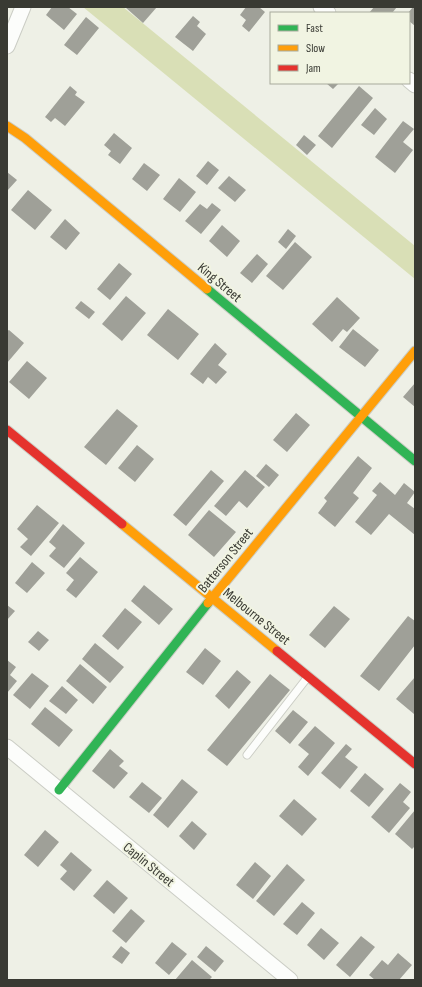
<svg xmlns="http://www.w3.org/2000/svg" width="422" height="987" viewBox="0 0 422 987" font-family="'Sofia Sans Condensed',sans-serif">
<rect width="100%" height="100%" fill="#eef0e6"/>
<path fill="#d9dfb6" d="M83,7H123L415,246V279Z"/>
<path fill="#9fa098" d="M52,7H68L77,14L64,30L46,15Z
M125,7H157L143,23Z
M246,7H259L265,12L249,32L242,26L246,20L240,15Z
M374,7H397L392,13H369Z
M413,7H415V26L409,21V13H408Z
M193,16L200,22L197,26L206,34L193,51L175,37Z
M86,17L99,28L77,55L64,45Z
M326,83H339L333,89Z
M70,86L77,92L75,95L85,102L65,126L55,118L51,122L45,117Z
M359,86L373,98L332,148L318,136Z
M375,108L387,119L374,135L361,125Z
M403,121L414,129L403,142L413,150L395,173L375,157Z
M114,133L132,148L120,164L108,155L111,151L104,145Z
M304,135L316,145L307,155L296,145Z
M208,161L219,170L207,185L196,176Z
M144,163L160,175L147,191L132,179Z
M7,172L17,180L7,191Z
M229,176L246,190L235,202L218,188Z
M179,178L196,192L180,212L163,199Z
M28,190L52,210L35,230L11,210Z
M212,203L221,210L201,234L185,221L200,204L207,209Z
M65,219L80,233L66,250L50,237Z
M222,225L240,241L227,257L209,241Z
M288,229L296,236L286,249L278,242Z
M295,242L312,257L283,290L266,276Z
M257,254L268,264L252,283L240,273Z
M119,263L132,274L110,300L97,289Z
M126,296L146,313L122,341L102,324Z
M337,297L360,318L347,332L343,329L332,342L312,324Z
M81,301L95,312L89,319L75,308Z
M168,309L199,334L178,360L147,335Z
M353,329L379,350L365,367L339,347Z
M9,330L24,343L7,363V331Z
M215,343L227,354L218,365L227,372L216,384L208,377L203,384L190,374Z
M27,361L47,378L29,399L9,382Z
M415,383V407L403,397Z
M117,409L138,426L106,465L84,447Z
M296,413L310,425L287,452L273,440Z
M137,445L154,459L135,482L118,468Z
M358,456L372,468L353,493L359,498L335,527L318,513L327,501L324,498Z
M266,464L279,475L269,487L256,476Z
M211,470L224,481L186,526L173,515Z
M245,470L265,487L247,508L239,501L226,516L214,506Z
M380,482L395,495L404,483L415,492L407,503L415,509V535L389,514L371,535L355,522L377,495L372,491Z
M37,505L59,523L31,556L20,547L28,539L17,529Z
M209,510L236,532L214,557L188,535Z
M63,524L85,543L64,568L49,556L56,548L49,542Z
M80,557L98,572L76,598L66,590L74,580L66,573Z
M32,562L45,573L27,593L15,583Z
M144,585L173,609L159,625L131,601Z
M7,605L15,611L7,620Z
M334,606L350,619L325,648L309,635Z
M125,608L142,622L118,650L102,636Z
M408,616L415,621V645L379,691L360,676Z
M38,631L49,640L39,651L28,642Z
M95,643L124,667L110,683L82,659Z
M205,648L221,661L203,685L186,672Z
M7,660L16,667L10,675L17,681L7,693Z
M80,664L107,687L93,704L66,681Z
M237,670L251,682L229,709L215,696Z
M32,673L49,686L30,709L13,695Z
M270,674L290,690L227,766L207,750Z
M415,677V712L414,714L396,699Z
M62,686L78,700L66,714L49,701Z
M45,707L73,730L59,747L31,724Z
M293,710L308,722L290,744L275,731Z
M315,726L335,743L308,776L298,767L309,754L298,745Z
M346,744L352,749L345,757L358,767L340,789L321,773Z
M110,749L124,761L119,766L128,773L114,789L92,771Z
M365,773L384,789L369,807L350,791Z
M182,779L198,792L168,828L153,815Z
M142,782L162,798L149,813L129,797Z
M400,783L411,792L403,802L410,808L389,833L371,817Z
M294,799L317,819L302,836L279,816Z
M415,810V846L412,849L395,834Z
M192,821L207,834L194,850L179,836Z
M45,830L59,842L38,867L24,855Z
M71,852L92,870L74,891L60,879L67,871L60,865Z
M255,862L271,876L253,899L236,885Z
M287,864L305,880L274,916L256,901Z
M107,880L128,898L114,914L93,896Z
M302,902L315,913L297,935L283,924Z
M131,909L145,921L126,943L112,931Z
M321,928L339,943L324,960L307,945Z
M361,936L375,947L350,977L336,965Z
M172,942L187,954L169,975L155,963Z
M121,946L130,953L122,964L112,957Z
M206,946L224,961L215,972L197,957Z
M398,953L412,965L399,980H375L369,975L382,960L388,965Z
M192,960L212,977L209,980H175Z"/>
<g fill="none" stroke-linecap="round" stroke-linejoin="round">
<g stroke="#cbcdc5" stroke-width="9">
<path id="lane" d="M247,755L307,678"/>
</g>
<g stroke="#cbcdc5" stroke-width="17">
<path id="street" d="M321,7L328,13
M7,46L23,7
M409,80L415,85
M7,747L290,980"/>
</g>
<g stroke="#cbcdc5" stroke-width="11">
<path id="fast" d="M207,289L415,461
M59,790L208,603"/>
</g>
<g stroke="#cbcdc5" stroke-width="11">
<path id="slow" d="M7,126L25,138L207,289
M122,524L277,651
M208,603L415,351"/>
</g>
<g stroke="#cbcdc5" stroke-width="11">
<path id="jam" d="M7,430L122,524
M277,651L415,764"/>
</g>
<use href="#lane" stroke="#fcfdfb" stroke-width="7"/>
<use href="#street" stroke="#fcfdfb" stroke-width="15"/>
<use href="#fast" stroke="#30b455" stroke-width="9"/>
<use href="#slow" stroke="#ff9f0a" stroke-width="9"/>
<use href="#jam" stroke="#e5322d" stroke-width="9"/>
</g>
<g text-anchor="middle" stroke-width="4" stroke-linejoin="round" paint-order="stroke">
<g font-size="14" fill="#393a33" stroke="#f1f4e2">
<text transform="translate(220 282) rotate(40)" y="5">King Street</text>
<text transform="translate(225 560) rotate(-51)" y="5">Batterson Street</text>
<text transform="translate(257 616) rotate(39)" y="5">Melbourne Street</text>
<text transform="translate(149 864) rotate(39)" y="5">Caplin Street</text>
</g>
</g>
<rect width="422" height="987" fill="none" stroke="#393a33" stroke-width="16"/>
<rect x="270" y="12" width="140" height="72" fill="#f1f4e2" stroke="#a7aa9c"/>
<rect x="278" y="25" width="20" height="6" fill="#30b455" stroke="#a7aa9c"/>
<text x="306" y="32" font-size="12" fill="#393a33">Fast</text>
<rect x="278" y="45" width="20" height="6" fill="#ff9f0a" stroke="#a7aa9c"/>
<text x="306" y="52" font-size="12" fill="#393a33">Slow</text>
<rect x="278" y="65" width="20" height="6" fill="#e5322d" stroke="#a7aa9c"/>
<text x="306" y="72" font-size="12" fill="#393a33">Jam</text>
</svg>
